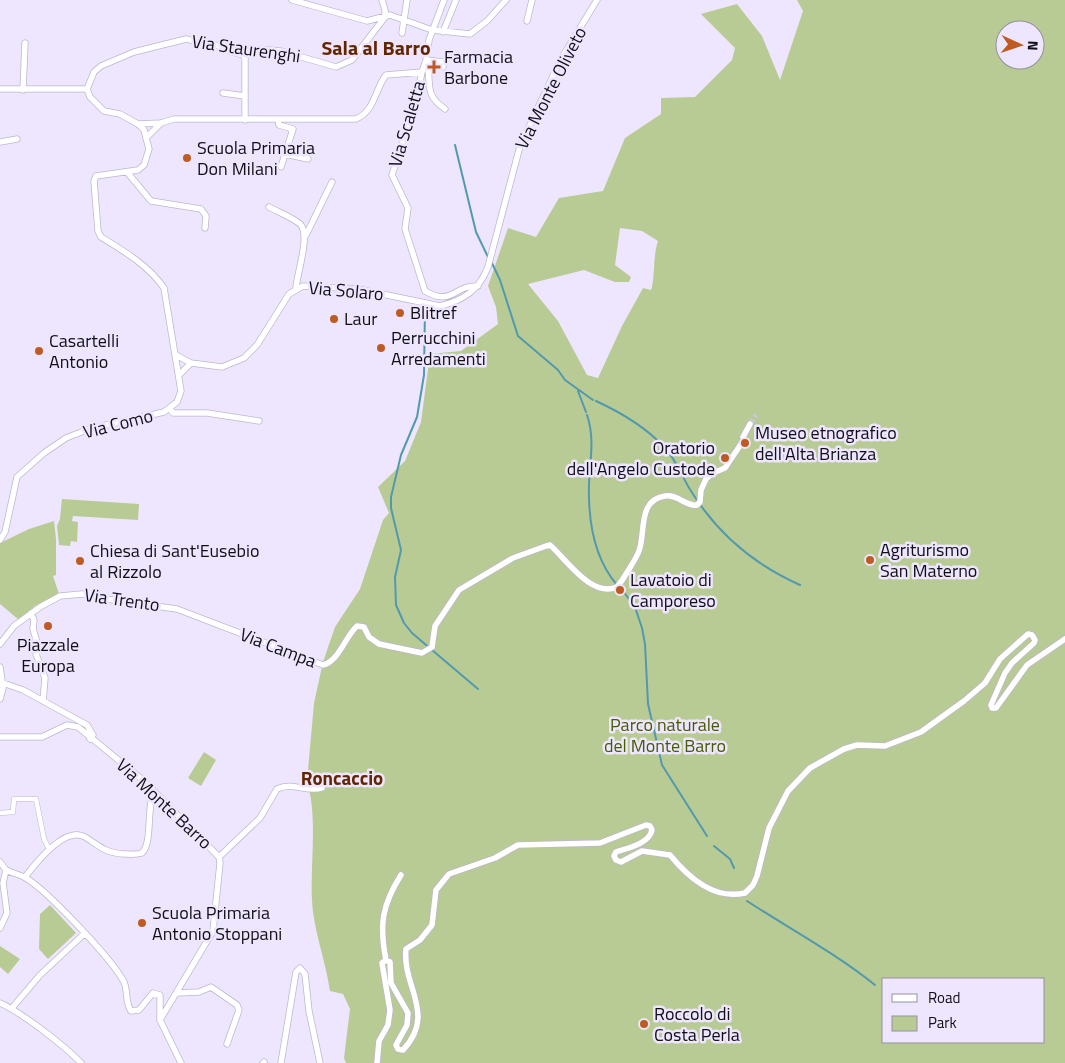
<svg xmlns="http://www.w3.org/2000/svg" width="1065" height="1063" viewBox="0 0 1065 1063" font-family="'Titillium Web',sans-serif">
<rect width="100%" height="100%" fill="#ede6fe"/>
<path fill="#b9cb94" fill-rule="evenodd" d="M797,0H1065V1063H346L344,1058L350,1009L343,994L330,991C326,962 313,928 312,900C310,863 318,817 307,781L314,703L323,662L335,627L360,589L383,520L389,513L378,487L405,461L421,422L430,354L461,351L498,324L496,307L488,286L508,228L536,237L559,198L603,191L625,138L661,114V98L695,97L732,60L735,48L701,14L737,4L762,36L780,80L803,11ZM1005,30H1035V60H1005ZM620,228L642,231L658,241C653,256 655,272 652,287L651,290L643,288L622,326L598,378L587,375L558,321L528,284L584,270L615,282H629L631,277L615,265ZM884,979H1044V1042H884Z
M62,499L139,504L138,520L73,516L72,521L78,522L77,542L71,541L70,546L59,545L57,526L60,519Z
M54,521L56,539V575L53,576L59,594L35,606L19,620L0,604V543L29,529Z
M204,752L216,760L201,786L188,778Z
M50,905L76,933L48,959L39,949L40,914Z
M0,946L20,959L8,974L0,967Z"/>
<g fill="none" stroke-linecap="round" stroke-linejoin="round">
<path stroke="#5399ae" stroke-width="2" d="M455,145L476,232L488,257
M491,261L500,280L518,336L558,370L565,380L593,400
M425,308L424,375L417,417L401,455L391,497V508L401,550L395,577L396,605L404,623L412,633L478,689
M578,391L586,412
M596,401C622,413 646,427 665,448C677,461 682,477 691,491C717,533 755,565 800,585
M587,415C595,438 590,461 589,484C588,520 593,557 617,585
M620,587L635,607L642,628L645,644L648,704L662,765L707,836
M714,846L730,859L734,868
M747,901C790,929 835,953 875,985"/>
<path stroke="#ccc6db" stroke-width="5.5" stroke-dasharray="5.5 3" stroke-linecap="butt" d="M750,424L756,415"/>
<g stroke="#bdb7cd" stroke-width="5.5">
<path id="pedestrian" d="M0,813L13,812L14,799H36L44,839L49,849"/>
</g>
<g stroke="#bdb7cd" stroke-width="7">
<path id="minor" d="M292,0L367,21L390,15L432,30L470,34L487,21L506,0
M444,0L429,40L426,60L422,72L416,101L392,175L408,208L405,229L425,291C453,307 453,285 478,286
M527,21L532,0
M443,32L456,0
M402,33L407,0
M226,46L229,51L243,55L245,58V120
M443,67V62L426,60C433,83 422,93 445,109
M0,89H87
M23,90L25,43
M223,93L245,96
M278,120L279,125L293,129L281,167
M138,124L161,123L174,119H356C375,111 375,89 386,75L422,72
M146,138L161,123
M0,142L17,139
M285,154L308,159
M127,172L151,201L201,209L206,216L205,228
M269,207C278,212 292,217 300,224C311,234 297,273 296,288
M306,235L332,182
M176,355L191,363L179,375
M191,363L222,367L244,358L257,345L289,294L303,286L358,289L440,306C464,300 479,290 488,267L520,146L561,59L597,0
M170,409L173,413H207L259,421
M743,437L750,424
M0,540L5,532L17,477L44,453L66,438L89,429L164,412L177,402L181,391L164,288C149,266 124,251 101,237L98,231L94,181L96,176L138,170L144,165L149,149L144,130L138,124L120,114L104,111L90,97L87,89L94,72L101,66L134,52L186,39L219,46L281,51L336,67L352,60L385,17V10L382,0
M31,613L34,620L33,629L39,649L36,654L45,678L43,701
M0,644L14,626L40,607L60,596L82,594L106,599L177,609L323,665C339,661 345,637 357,626L364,627L369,637L379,644L422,653L432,647L435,626L459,590L513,558L546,546L550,545C567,560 591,598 617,587C621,583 637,557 639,551C646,533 637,500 665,496C678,494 686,507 697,505L700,502L701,490L706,479L713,473L725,468L741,444
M0,667L3,688L0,699
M3,683L23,690L87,725L93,735L90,739
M0,737H42L67,725L78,727L144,781L219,857L220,863L213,931L160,1020
M219,857L260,818L277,789C293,781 306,793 322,788
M0,862L6,870
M6,870C12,873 18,874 24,877C45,888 112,959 124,982C128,991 125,1002 131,1011L139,1010L153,993L160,995V1020L181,1063
M25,877C35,864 65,825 85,837C100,846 103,852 123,854C129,854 136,855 142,853C153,842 146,808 154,791
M0,928L7,913L3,883L6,870
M386,960C379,925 382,905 401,875
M177,993L199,992L211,987L237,1005L239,1010L227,1044
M0,1003C21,1012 65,1046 81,1063
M12,1008L40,975L84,934
M263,1063L264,1062
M281,1063L296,972L300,968L305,974L309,1011L320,1063
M377,1063L379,1041L388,1025L390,1010L382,963L386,960L390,962L391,983L408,1013L407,1025L396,1045L398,1049L403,1050C437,1014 402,987 406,949L420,940L432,925L436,890L449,874L495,858L518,845L600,843L646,825L650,826L652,830C649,844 628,848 616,852L614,856L616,860L621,862L642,851L670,855C689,878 714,900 745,893L753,885L757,876L769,828L788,791L810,768L844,749L857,745L885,746L921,732L964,701L985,683L1000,659L1028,634L1032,635L1035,640L1034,643L1012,663L1005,673L991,705L992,708H996L1027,665L1065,639"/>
</g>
<use href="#pedestrian" stroke="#fff" stroke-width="4.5"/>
<use href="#minor" stroke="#fff" stroke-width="5.5"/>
</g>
<g fill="#be5b22" stroke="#ede6fe" stroke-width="2">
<path d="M431.5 59.5h5v5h5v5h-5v5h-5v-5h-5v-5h5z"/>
<circle cx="187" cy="158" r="5"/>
<circle cx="400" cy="313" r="5"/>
<circle cx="334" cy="319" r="5"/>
<circle cx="381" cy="348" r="5"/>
<circle cx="39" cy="351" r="5"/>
<circle cx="745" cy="443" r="5"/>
<circle cx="725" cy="458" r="5"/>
<circle cx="870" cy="560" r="5"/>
<circle cx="80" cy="561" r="5"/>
<circle cx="620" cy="590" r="5"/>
<circle cx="48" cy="626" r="5"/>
<circle cx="142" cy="923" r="5"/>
<circle cx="644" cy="1024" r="5"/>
</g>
<g text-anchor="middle" stroke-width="5" stroke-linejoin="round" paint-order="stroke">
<g font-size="18" fill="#110e16" stroke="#ede6fe">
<text transform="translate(246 49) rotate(8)" y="6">Via Staurenghi</text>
<text transform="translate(551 88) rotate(-63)" y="6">Via Monte Oliveto</text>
<text transform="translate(407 124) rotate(-74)" y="6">Via Scaletta</text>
<text transform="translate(346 291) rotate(5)" y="6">Via Solaro</text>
<text transform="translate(118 424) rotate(-14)" y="6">Via Como</text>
<text transform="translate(122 600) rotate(8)" y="6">Via Trento</text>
<text transform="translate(278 648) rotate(21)" y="6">Via Campa</text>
<text transform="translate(164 804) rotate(43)" y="6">Via Monte Barro</text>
</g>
<g font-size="18" fill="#110e16" stroke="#ede6fe" text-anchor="start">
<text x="444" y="63">Farmacia<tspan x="444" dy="21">Barbone</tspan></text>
<text x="197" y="154">Scuola Primaria<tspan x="197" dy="21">Don Milani</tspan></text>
<text x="410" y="319">Blitref</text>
<text x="344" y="325">Laur</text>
<text x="391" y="344">Perrucchini<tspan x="391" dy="21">Arredamenti</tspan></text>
<text x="49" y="347">Casartelli<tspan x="49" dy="21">Antonio</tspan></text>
<text x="755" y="439">Museo etnografico<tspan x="755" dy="21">dell'Alta Brianza</tspan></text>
<text x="715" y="454" text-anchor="end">Oratorio<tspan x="715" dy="21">dell'Angelo Custode</tspan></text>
<text x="880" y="556">Agriturismo<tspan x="880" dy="21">San Materno</tspan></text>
<text x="90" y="557">Chiesa di Sant'Eusebio<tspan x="90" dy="21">al Rizzolo</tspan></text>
<text x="630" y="586">Lavatoio di<tspan x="630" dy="21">Camporeso</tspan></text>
<text x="48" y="651" text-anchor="middle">Piazzale<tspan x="48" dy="21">Europa</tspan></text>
<text x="152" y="919">Scuola Primaria<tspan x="152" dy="21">Antonio Stoppani</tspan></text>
<text x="654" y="1020">Roccolo di<tspan x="654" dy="21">Costa Perla</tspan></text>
</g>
<g font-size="18" fill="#475b01" stroke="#ede6fe">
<text x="665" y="731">Parco naturale<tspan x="665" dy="21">del Monte Barro</tspan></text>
</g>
<g font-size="19" font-weight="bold" fill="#632500" stroke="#ede6fe">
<text x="342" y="785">Roncaccio</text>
</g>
<g font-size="20" font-weight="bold" fill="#632500" stroke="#ede6fe">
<text x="376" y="55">Sala al Barro</text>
</g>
</g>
<rect x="882" y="978" width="162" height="65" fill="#ede6fe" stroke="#9590a1"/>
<rect x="892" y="994" width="25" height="8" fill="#ffffff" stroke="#9590a1"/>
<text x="928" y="1003" font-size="15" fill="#110e16">Road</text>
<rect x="892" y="1016" width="25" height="15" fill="#b9cb94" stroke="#9590a1"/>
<text x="928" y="1028" font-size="15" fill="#110e16">Park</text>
<g transform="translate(1020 45) rotate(93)"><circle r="24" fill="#ede6fe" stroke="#9590a1"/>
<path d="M0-4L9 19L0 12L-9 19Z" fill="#be5b22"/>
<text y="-8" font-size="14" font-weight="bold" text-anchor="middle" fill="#110e16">N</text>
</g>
</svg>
